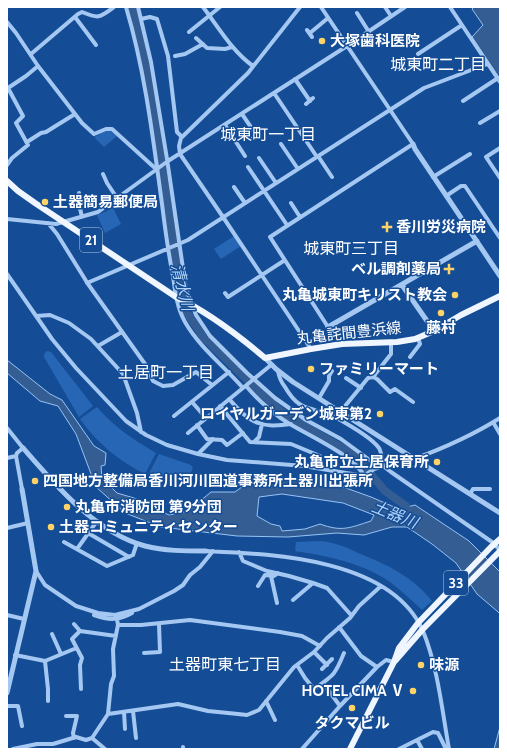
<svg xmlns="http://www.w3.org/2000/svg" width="507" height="756" viewBox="0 0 507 756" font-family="Cabin,'Noto Sans JP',sans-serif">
<rect width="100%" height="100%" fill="#144d96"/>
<path fill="#2766b5" d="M109,130L117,136L104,147L94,137L102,133Z
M112,206L121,224L105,233L97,215L107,211Z
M234,236L241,246L221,259L214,249Z
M47,351L51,352L93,406L79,417L44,357V354Z
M97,407C114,427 134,440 156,453L145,474C119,461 97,443 80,419Z
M159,454L191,465L193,468L190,474L162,478L148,475Z
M320,541C334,542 346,547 358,553C388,565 412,576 432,601L422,610C412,601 402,591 390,582C363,563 327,556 295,551L296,542Z"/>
<path fill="#345d93" stroke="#97c3f5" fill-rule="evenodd" d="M474,7H500V79L472,37L483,25L472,9Z
M7,360L50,394L62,400L94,446L106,453L105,465L101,466L102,478L117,493L134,498L169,515L188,511L211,492H235L257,476L332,483L371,497L399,509L415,505L469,541L500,572V614L497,611L477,594L456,563L432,544L407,527H392L364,535L337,533L288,537L237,536L161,527L125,513L96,487L76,434L58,406L40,401L7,373ZM282,494L343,503L374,515L371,521C349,528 342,532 320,524L305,529L282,531L280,526L271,524L257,516L259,497Z
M500,727V749H494Z"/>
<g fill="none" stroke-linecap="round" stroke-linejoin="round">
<path stroke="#345d93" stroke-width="8" d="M132,7L149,80L180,287L186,311L203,337L266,398L287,416L353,454L360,461L385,491L406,506L403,518"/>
<path stroke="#a5c8f2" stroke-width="4" d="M126,7C145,71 153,138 162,204C165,228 168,252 173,276C175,291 177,308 185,322C200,348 224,366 243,388
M138,7L151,62L167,159L186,289L196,315L210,336L247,373L275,398L306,420L341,439L371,461L376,468
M203,7C219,28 232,51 253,66
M300,7L248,73L181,138L179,146L180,154L223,217L311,349
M321,7L413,144L270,237L328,327
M385,7L391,16
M450,7L500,82
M357,13L369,32
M75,17L96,45
M141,19L150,17L157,19L168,56L177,132L182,137
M7,22L16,33L38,66L82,123L94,134L106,129H112L156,169
M307,30L312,37
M189,32L220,7
M310,33L328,18
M196,38L207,48L225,49L232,47
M31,54L78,14L82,12C99,19 99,18 114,7
M418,54L462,25
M175,56L185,54L203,44
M295,79L310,101
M274,93L317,157
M463,101L498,78
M306,104L313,98
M242,114L257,136L253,138
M480,123L500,111
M225,125L245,156
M27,142L41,133L46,132L54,127L75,114
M281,144L298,169
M500,148L486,157L500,178
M318,156L332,177
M259,158L276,183
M7,165L12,158L28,145L16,123L23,116L8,88L26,76L38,66
M248,167L287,225
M103,174L107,183L117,198
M433,177L470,154
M234,187L245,203
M79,193L78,200L82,217
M446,196L461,186H465L500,238
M71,200L78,199
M291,203L300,217
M7,219L56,224L98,212L168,161L347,46L405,7
M48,223L57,234L88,284L145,364L153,381L163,386L173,385L196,372L212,385
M7,274L52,339L76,368L126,421L146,435L167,445L198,454L227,460L304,466L364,476L374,469L383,466L391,472L492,542L500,550
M87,283L188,240L424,88L487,64
M225,293L228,297L285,260
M36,316L50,315L69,323L91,339L123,374L137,413L141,432
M98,346L122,332
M410,357L420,344L418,338
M278,371C279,377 281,382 285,387C300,413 311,406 333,416C344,422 372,438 379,448C382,453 382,460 383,466
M373,377L377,379L390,392L395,389L413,402
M346,378L361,388
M246,386C258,400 273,413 288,423C308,435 355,456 364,476
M319,398L329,381V376L332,371
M229,399C237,408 247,420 259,423C269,427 280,425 291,424
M192,402L206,418
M220,406L250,442L291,444L320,456
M341,411L368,378L373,377L391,354V342
M174,416L229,372
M493,422L500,434
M197,425L207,439L222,440L227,445L243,433
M7,428L23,448L17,453L16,456L22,489
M188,433L271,365
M254,442L259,437L262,424
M198,454L213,439
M7,458L16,456
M414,459C444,448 473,435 500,418
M470,494L473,489H490
M7,528L28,523
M88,533L129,557
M64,542L107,566L133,555L137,543
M77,549L97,521
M206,551C272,554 391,558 423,631C438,668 442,710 449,749
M239,552L243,561L267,571L289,576L313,583
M36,571L45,585L76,606L98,613L115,615L139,609L174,591L183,585L190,575L200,567L213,551
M271,576L277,603
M258,586L265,575L274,576L278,573
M293,600L313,583L327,588L351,615
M7,615L24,619
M94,615C108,620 118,621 132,613
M74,624L80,631L116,636
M118,625H141L190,620L280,632L302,636L320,646
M339,627L361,656L377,667
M80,631L72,639L82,658L80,665L81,689
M52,634L61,654
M314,652L327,665
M144,653L160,652L159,624
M15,655L45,661L74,649
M45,661L48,689V701
M297,665L305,678L314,689C334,675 335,675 344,653
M322,669L332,659
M323,683L340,706
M266,701L275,720
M7,706H18L22,726
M133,711L136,738
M124,712L125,729
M108,714L178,704L208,711L238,714L247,715L259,710L294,667L314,652L327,638L350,618L359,606L381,586
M66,716H77L73,733L74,738
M92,738L105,749
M417,740L422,749
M13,749L37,744H53L76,737L86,740L92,738L108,714L111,684L114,676L113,649L118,625L117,619
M183,749V747
M302,749L340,706L377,667L386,660L394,662
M399,749L433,732L438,733L446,749"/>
<path stroke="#a5c8f2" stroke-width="5" d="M413,144L415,149L500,276
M402,285L434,331
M328,327L477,241
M265,358L276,369L293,382L500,513
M23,448C55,485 96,533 145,546C165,551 185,551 206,551
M7,693L36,571L22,489"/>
<path stroke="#f0f6ff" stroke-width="6" d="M7,181L18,191L35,203L176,297C208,312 238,335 265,358L311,349L342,344L397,342L415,339L434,331L461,315L500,296
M395,661L422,630L500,551
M350,749L394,662L399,648L418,623L491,547L500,539"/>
</g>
<g fill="#ffd366" stroke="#144d96" stroke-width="1.5">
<circle cx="322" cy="41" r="4"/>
<circle cx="45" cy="202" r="4"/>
<path d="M385 221h4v4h4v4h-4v4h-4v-4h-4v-4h4z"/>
<path d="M447 263h4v4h4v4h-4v4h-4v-4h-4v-4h4z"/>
<circle cx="455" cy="295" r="4"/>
<circle cx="441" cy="313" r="4"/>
<circle cx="311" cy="369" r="4"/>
<circle cx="380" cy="414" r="4"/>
<circle cx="437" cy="462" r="4"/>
<circle cx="35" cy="481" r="4"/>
<circle cx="67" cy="507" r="4"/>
<circle cx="51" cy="527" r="4"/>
<circle cx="421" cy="665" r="4"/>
<circle cx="413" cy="691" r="4"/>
<circle cx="352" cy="708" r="4"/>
</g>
<g text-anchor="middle" stroke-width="3" stroke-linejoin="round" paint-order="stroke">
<g fill="#144d96" stroke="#b8cae0" stroke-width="1">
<rect x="80" y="228" width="22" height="24" rx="3"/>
<rect x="444" y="571" width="24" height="24" rx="3"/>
</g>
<g font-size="14" font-weight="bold" fill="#fff">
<text x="91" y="245">21</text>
<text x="456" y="588">33</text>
</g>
<g font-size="15" font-weight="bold" fill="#fff" stroke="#144d96" text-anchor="start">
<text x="330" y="46">大塚歯科医院</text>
<text x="53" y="207">土器簡易郵便局</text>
<text x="396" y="232">香川労災病院</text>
<text x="441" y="274" text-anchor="end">ベル調剤薬局</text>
<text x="447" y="300" text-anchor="end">丸亀城東町キリスト教会</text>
<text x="441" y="333" text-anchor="middle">藤村</text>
<text x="319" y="374">ファミリーマート</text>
<text x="372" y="419" text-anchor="end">ロイヤルガーデン城東第2</text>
<text x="429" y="467" text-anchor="end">丸亀市立土居保育所</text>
<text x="43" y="486">四国地方整備局香川河川国道事務所土器川出張所</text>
<text x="75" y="512">丸亀市消防団 第9分団</text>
<text x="59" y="532">土器コミュニティセンター</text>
<text x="429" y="670">味源</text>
<text x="405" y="696" text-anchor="end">HOTEL CIMA Ⅴ</text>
<text x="352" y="728" text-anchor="middle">タクマビル</text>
</g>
<g font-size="15" fill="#fff" stroke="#144d96">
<text transform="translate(349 333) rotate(-6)" y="5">丸亀詫間豊浜線</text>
</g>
<g font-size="16" fill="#fff" stroke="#144d96">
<text x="438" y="70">城東町二丁目</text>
<text x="268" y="140">城東町一丁目</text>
<text x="351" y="254">城東町三丁目</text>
<text x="166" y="378">土居町一丁目</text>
<text x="225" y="670">土器町東七丁目</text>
</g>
<g font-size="16" font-style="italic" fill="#b1d2f9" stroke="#144d96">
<text transform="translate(183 287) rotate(76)" y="6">清水川</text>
<text transform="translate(395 514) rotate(22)" y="6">土器川</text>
</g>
</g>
<rect width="507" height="756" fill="none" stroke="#ffffff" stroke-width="16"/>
</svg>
